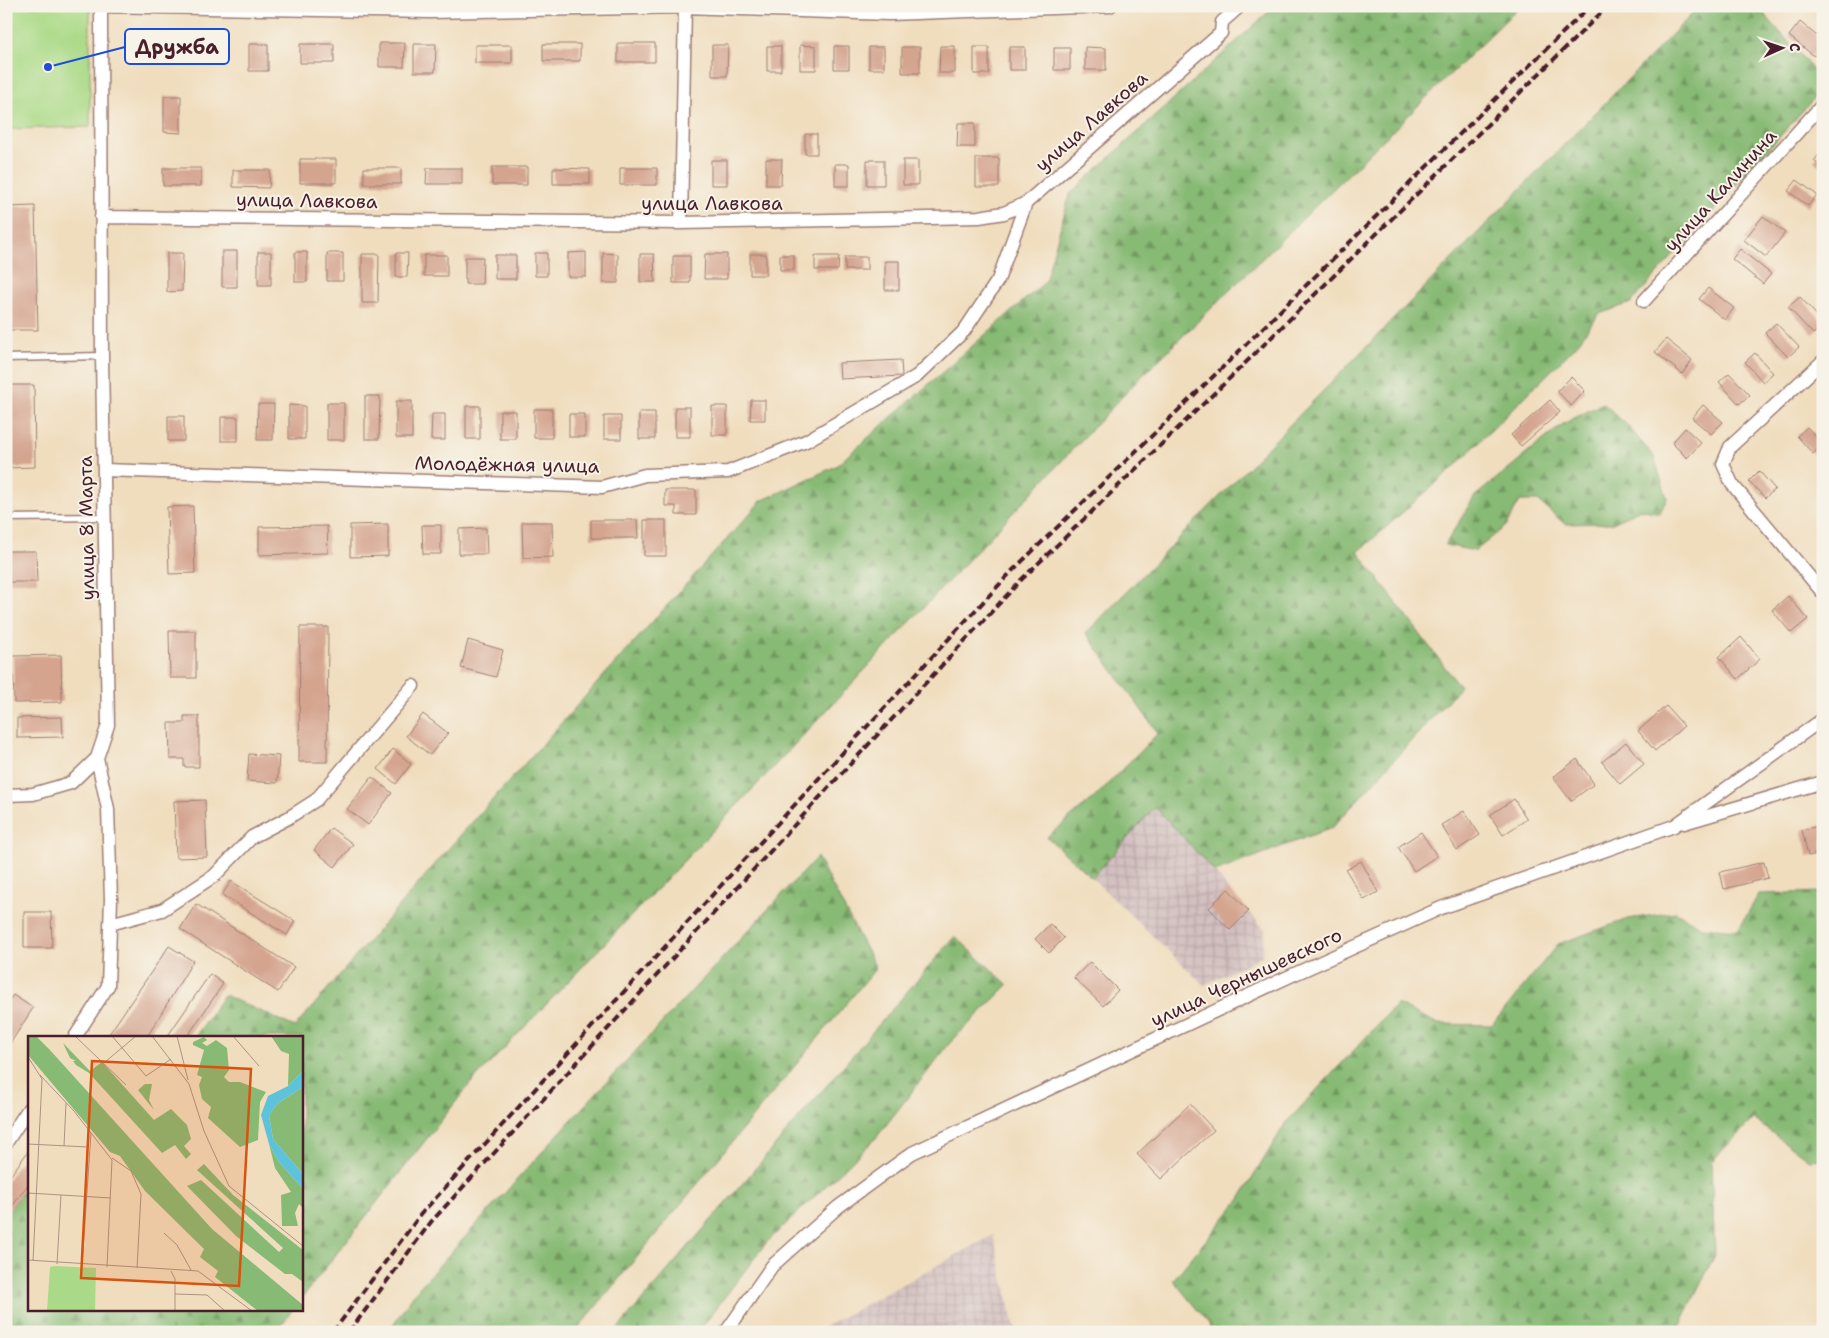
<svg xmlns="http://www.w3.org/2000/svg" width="1829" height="1338" viewBox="0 0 1829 1338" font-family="'Shantell Sans',sans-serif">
<defs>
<pattern id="industrial-grid" width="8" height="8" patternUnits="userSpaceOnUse" patternTransform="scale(1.25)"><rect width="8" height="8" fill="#d2bfbf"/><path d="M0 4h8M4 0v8" fill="none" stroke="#b6a4a4"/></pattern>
<pattern id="forest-firs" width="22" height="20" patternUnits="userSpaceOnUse" patternTransform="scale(1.25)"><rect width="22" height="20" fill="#87ba74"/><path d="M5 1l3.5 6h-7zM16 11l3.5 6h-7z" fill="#70975f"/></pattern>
</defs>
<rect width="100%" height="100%" fill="#f7f3e8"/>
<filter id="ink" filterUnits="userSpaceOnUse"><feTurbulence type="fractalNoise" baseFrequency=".02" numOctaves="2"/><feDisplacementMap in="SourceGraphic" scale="10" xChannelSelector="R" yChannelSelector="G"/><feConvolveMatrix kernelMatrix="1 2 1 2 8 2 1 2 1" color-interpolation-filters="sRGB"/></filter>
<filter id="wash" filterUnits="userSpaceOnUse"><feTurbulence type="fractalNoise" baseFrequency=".0096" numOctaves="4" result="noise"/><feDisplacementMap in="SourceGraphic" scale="20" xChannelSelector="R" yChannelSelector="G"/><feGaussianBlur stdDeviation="1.12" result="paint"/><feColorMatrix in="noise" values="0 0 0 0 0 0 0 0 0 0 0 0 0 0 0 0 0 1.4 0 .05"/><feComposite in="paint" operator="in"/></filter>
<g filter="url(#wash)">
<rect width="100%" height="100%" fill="#f0ddbe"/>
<path fill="url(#industrial-grid)" d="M1155,806L1215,872L1228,889L1265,930L1262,956L1204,985L1092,878Z
M993,1235L1016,1332H815Z"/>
<path fill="#aada87" stroke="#7a7c59" d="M6,6H90V127L6,129Z"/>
<path fill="url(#forest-firs)" stroke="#686c50" d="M1275,6H1520L1137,381L747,795L469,1085L301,1299V1037H195L224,995L295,1027L449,848L761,501L836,466L1045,282L1070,194Z
M1700,6H1757L1823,81V88L1631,303L1599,314L1574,348L1452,469L1358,552L1460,687L1333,827L1215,872L1155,807L1092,878L1047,837L1095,797L1158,733L1086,633Z
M1603,403L1628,426L1654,457L1667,498L1660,513L1640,509L1613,523L1565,524L1538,501H1520L1506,526L1475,551L1445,545L1474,497L1563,424Z
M817,857L876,968L575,1332H388L416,1291L573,1118Z
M1823,892V1159L1809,1160L1753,1119L1711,1162L1715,1255L1677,1332H1211L1209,1324L1173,1280L1240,1199L1285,1124L1397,1004L1438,1024L1492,1025L1558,944L1628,919L1676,912L1702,927L1738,930L1759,894Z
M955,936L1008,985L949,1044L876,1138L766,1243L698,1332H615Z
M29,1183V1309H293L276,1332H6V1215Z"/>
<g id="blocks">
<path fill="#d4a48f" d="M1800,22L1823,41V45L1814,56L1789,36Z
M379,43H405L404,67H379Z
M618,43H655V62H618Z
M249,44H268V71H249Z
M300,44H334V63H300Z
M414,44H436L435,72H414Z
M543,44H580V61H543Z
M475,45H512V63H475Z
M712,45H728L727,76H712Z
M800,45L816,46V70H800Z
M767,46H781V71H767Z
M834,46H849V69H834Z
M940,46H955V73H939Z
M869,47H884V69H869Z
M902,47H920V73H902Z
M974,47H989V74H974Z
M1009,47H1025V70H1009Z
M1085,47L1106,48V70H1085Z
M1054,48H1070V70H1054Z
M164,96H181V133L164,132Z
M958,123H975V147H957Z
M805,134H817V154H805Z
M1821,152L1823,153V168L1814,161Z
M976,158H999V187H976Z
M300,159H336V183H300Z
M766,159H782L781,185H766Z
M711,160H727V185H711Z
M867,160H884V185H867Z
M903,160H918V185H903Z
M835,164H849V186H835Z
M492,167H527V185H492Z
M163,168H201V186H163Z
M364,168H401V184H364Z
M427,168H462V184H426Z
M553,168L590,169V184H553Z
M620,168H657V185H620Z
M233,170H270L269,188L233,187Z
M1797,180L1817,195L1808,206L1788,191Z
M35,206L38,330H6V207Z
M1763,216L1785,233L1766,257L1744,240Z
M1740,249L1771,274L1763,284L1732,259Z
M222,251H237V287H222Z
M258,252H271V285H258Z
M295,252H307V282H295Z
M586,252V277H568V253Z
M167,253H183L182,291L167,292Z
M327,253H343V281H327Z
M396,253H408L407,277H396Z
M535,253H547V276H535Z
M603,253L618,254V283H603Z
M362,254H379L378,303H362Z
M640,254H654L655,282H640Z
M705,254H727V279H704Z
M750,254H766V275H750Z
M424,255H447V276H424Z
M495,255H516V279H495Z
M780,255H794V270H780Z
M673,256H690V283H673Z
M815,256H839L838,270H815Z
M465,257H483L482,284H465Z
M845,257H867V270H845Z
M885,261H899V290H885Z
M1708,288L1734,308L1725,320L1699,299Z
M1800,297L1823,322V325L1813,334L1788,307Z
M1776,323L1799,347L1788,357L1765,333Z
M1666,339L1692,360L1682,374L1655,352Z
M1755,353L1773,373L1763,382L1745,362Z
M901,360L902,376L840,379L839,363Z
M1729,373L1750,395L1739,404L1719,382Z
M1571,377L1585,391L1571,406L1557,391Z
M6,385H34L35,467L6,468Z
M365,396H380L379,439H365Z
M751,400H765V420H750Z
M1550,400L1560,412L1521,446L1511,435Z
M396,401H412V438H396Z
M327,403H344V440H327Z
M258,404H274L273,440H257Z
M289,405L305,406V439H289Z
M1703,405L1723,422L1711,434L1692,418Z
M466,406H480V439H466Z
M712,406H727V435H712Z
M675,407H690V437H675Z
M534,409H552V438H534Z
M500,411H516V439H500Z
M639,412H655V439H639Z
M432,414H445V440H431Z
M569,414H585V437H569Z
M168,416H184V441H168Z
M604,416H621V439H604Z
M221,417H238V441H221Z
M1807,427L1823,444L1813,454L1797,436Z
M1685,428L1701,443L1687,458L1672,443Z
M1759,471L1775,489L1765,498L1749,481Z
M665,490H696V515H676V506H665Z
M193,506L195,573L169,574L167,507Z
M591,520H637L638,538H591Z
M644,520H666V556H644Z
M522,522H552L553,557L523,558Z
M388,524V556L350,557V525Z
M422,525H441V554H423Z
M327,526L328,553L259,555V527Z
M486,528L487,554H459V529Z
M6,551H36L37,582H6Z
M1788,596L1808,619L1791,633L1772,610Z
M300,627H328L327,762H299Z
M169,631H196V678H170Z
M1741,637L1760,659L1738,679L1719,657Z
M468,640L503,650L496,677L461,668Z
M61,655L62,702L14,703L13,656Z
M1666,706L1684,726L1655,751L1638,731Z
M423,714L448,733L430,755L406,736Z
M184,716H199V767H184V759H170L169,723H184Z
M62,717L63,737L17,738V718Z
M1626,742L1644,764L1620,784L1602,762Z
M393,749L411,764L396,784L378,769Z
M249,754L279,756L277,783L247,781Z
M1577,759L1594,784L1571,801L1553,777Z
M372,777L392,793L368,825L347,809Z
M1514,799L1527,819L1503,835L1490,815Z
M205,800L207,857L176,858L174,801Z
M1464,811L1480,835L1457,850L1441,825Z
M1823,825V853L1808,856L1802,830Z
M331,828L353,844L335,867L314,850Z
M1421,832L1437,856L1414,871L1398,847Z
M1361,861L1378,892L1364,900L1346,870Z
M1764,862L1768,878L1724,889L1720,872Z
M231,881L295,921L287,935L222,895Z
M1228,889L1249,911L1230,930L1209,908Z
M196,904L294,967L278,992L180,929Z
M24,912H51L52,948H24Z
M1050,924L1064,938L1049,953L1035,939Z
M169,946L193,961L147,1037H107Z
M1090,962L1118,990L1103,1006L1074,978Z
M210,974L223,984L187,1037H167Z
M13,995L33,1008L6,1050V1005Z
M1190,1104L1214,1130L1161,1179L1137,1154Z
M29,1150V1183L6,1215V1182Z"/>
</g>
</g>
<g filter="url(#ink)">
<use href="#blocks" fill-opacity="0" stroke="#9d7e74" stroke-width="1"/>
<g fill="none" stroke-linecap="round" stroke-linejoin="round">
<g stroke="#9d7e74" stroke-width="9">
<path id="service" d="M6,358L102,356
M6,518L104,517"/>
</g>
<g stroke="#9d7e74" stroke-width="15">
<path id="minor" d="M101,6L430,12L685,7L889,14L1110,6
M101,217L681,223L979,217L1004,213L1026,203L1221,33L1222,22L1240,6
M681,223L685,6
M1644,301L1823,104
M1823,361L1730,447L1723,464L1732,484L1823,593
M104,470L602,487L645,475L728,472L806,441L917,376L964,331L998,280L1026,203
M6,795L33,794L71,783L97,758
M1684,823L1823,782
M110,924L162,910L214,876L252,837L288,818L316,800L413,686
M75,1037L108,986L111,899L108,809L97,758L108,725L102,356L101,6
M6,1143L29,1108
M726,1332L772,1266L838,1207L912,1153L1288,977L1441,908L1674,826L1823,719"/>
</g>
<use href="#service" stroke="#fff" stroke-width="6"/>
<use href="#minor" stroke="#fff" stroke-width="12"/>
<path stroke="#4a1f2b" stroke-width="4" stroke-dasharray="8 4" stroke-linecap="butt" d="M333,1332L421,1214L821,776L1012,571L1222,368L1590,6
M349,1332L431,1222L831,785L1021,580L1231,377L1608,6"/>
</g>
</g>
<g text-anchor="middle" stroke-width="4" stroke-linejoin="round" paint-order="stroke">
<g font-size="19" fill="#4a1f2b" stroke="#f7f3e8">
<text transform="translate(1091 121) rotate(-41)" y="7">улица Лавкова</text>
<text transform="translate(1720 190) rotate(-48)" y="7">улица Калинина</text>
<text transform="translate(307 200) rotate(1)" y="7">улица Лавкова</text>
<text x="712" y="210">улица Лавкова</text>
<text transform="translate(507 464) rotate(1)" y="7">Молодёжная улица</text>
<text transform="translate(86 528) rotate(-91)" y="7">улица 8 Марта</text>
<text transform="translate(1246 977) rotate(-25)" y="7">улица Чернышевского</text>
</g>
</g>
<g transform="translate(28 1036)">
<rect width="275" height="275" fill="#f0ddbe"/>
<path d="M26,230L68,232L67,275H19L22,231Z" fill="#aada87"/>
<path d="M0,0H8L21,13L184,193L275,269V275H230L187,241L190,235L172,221L176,213L117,155L92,120L82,116L0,19ZM243,0H275V35L260,50L261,18L253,15ZM176,1L179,4L174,7L179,10L188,4L199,12L201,34L196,41L201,46H212L238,56L232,66L230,104L212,111L180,82L183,71L174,63L171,49L174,41L169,39L176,14L165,9V6ZM35,7L62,35L74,26L126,84L143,73L159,89L163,103L156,110L163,118L158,123L147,109L134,117L61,37L48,29L45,25H48L42,22ZM117,48H124L121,64L126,74L110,54ZM275,51V138L245,103L241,79L250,67ZM241,108L251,126L275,153V172L271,168L267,177L270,190H254L253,159L263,156L247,132ZM176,128L205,159L275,214V246L264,238H257L208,200L159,150L173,144L251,216L255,212L169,134Z" fill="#87ba74"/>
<path d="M275,35V51L250,67L241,79L245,103L275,138V153L251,126L241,108L233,79L240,60L260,50Z" fill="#5dc3db"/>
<path fill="none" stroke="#ae9183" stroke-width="1" d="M47,0L98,49M84,0L118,40L143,23M124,0L161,48L176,95L201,150L275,210M149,0L160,44M205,0L231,30M0,21L14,43L5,225M77,26L108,0M12,39L46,75L84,124L79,231M0,108L60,111M36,110L38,67M84,122L103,135L113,158L109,232M0,157L83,162M136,197L149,209L163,234M0,224L170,235L224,275M29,228L33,159M54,230L63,97M143,235L147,243V275M147,258L179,259L197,275"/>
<path fill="#d8530f" fill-opacity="0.15" stroke="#d8530f" stroke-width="2.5" d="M64,25L223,33L211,250L53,242Z"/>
<rect width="275" height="275" fill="none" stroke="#4a1f2b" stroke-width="2.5"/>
</g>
<path fill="none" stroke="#1d4ed8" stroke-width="2" d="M48 67L125 47"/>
<circle fill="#1d4ed8" stroke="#f7f3e8" stroke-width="2" cx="48" cy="67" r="5"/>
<rect fill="#f7f3e8" stroke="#1d4ed8" stroke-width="2" x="125" y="29" width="104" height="35" rx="5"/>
<g font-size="20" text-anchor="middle" font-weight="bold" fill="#4a1f2b">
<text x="177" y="54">Дружба</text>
</g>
<rect width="1829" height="1338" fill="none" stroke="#f7f3e8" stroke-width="25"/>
<g transform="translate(1782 48) rotate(87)" stroke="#f7f3e8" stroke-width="4" paint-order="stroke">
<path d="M0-4L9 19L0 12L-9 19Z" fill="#4a1f2b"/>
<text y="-8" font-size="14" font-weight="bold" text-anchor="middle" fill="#4a1f2b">С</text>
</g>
</svg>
